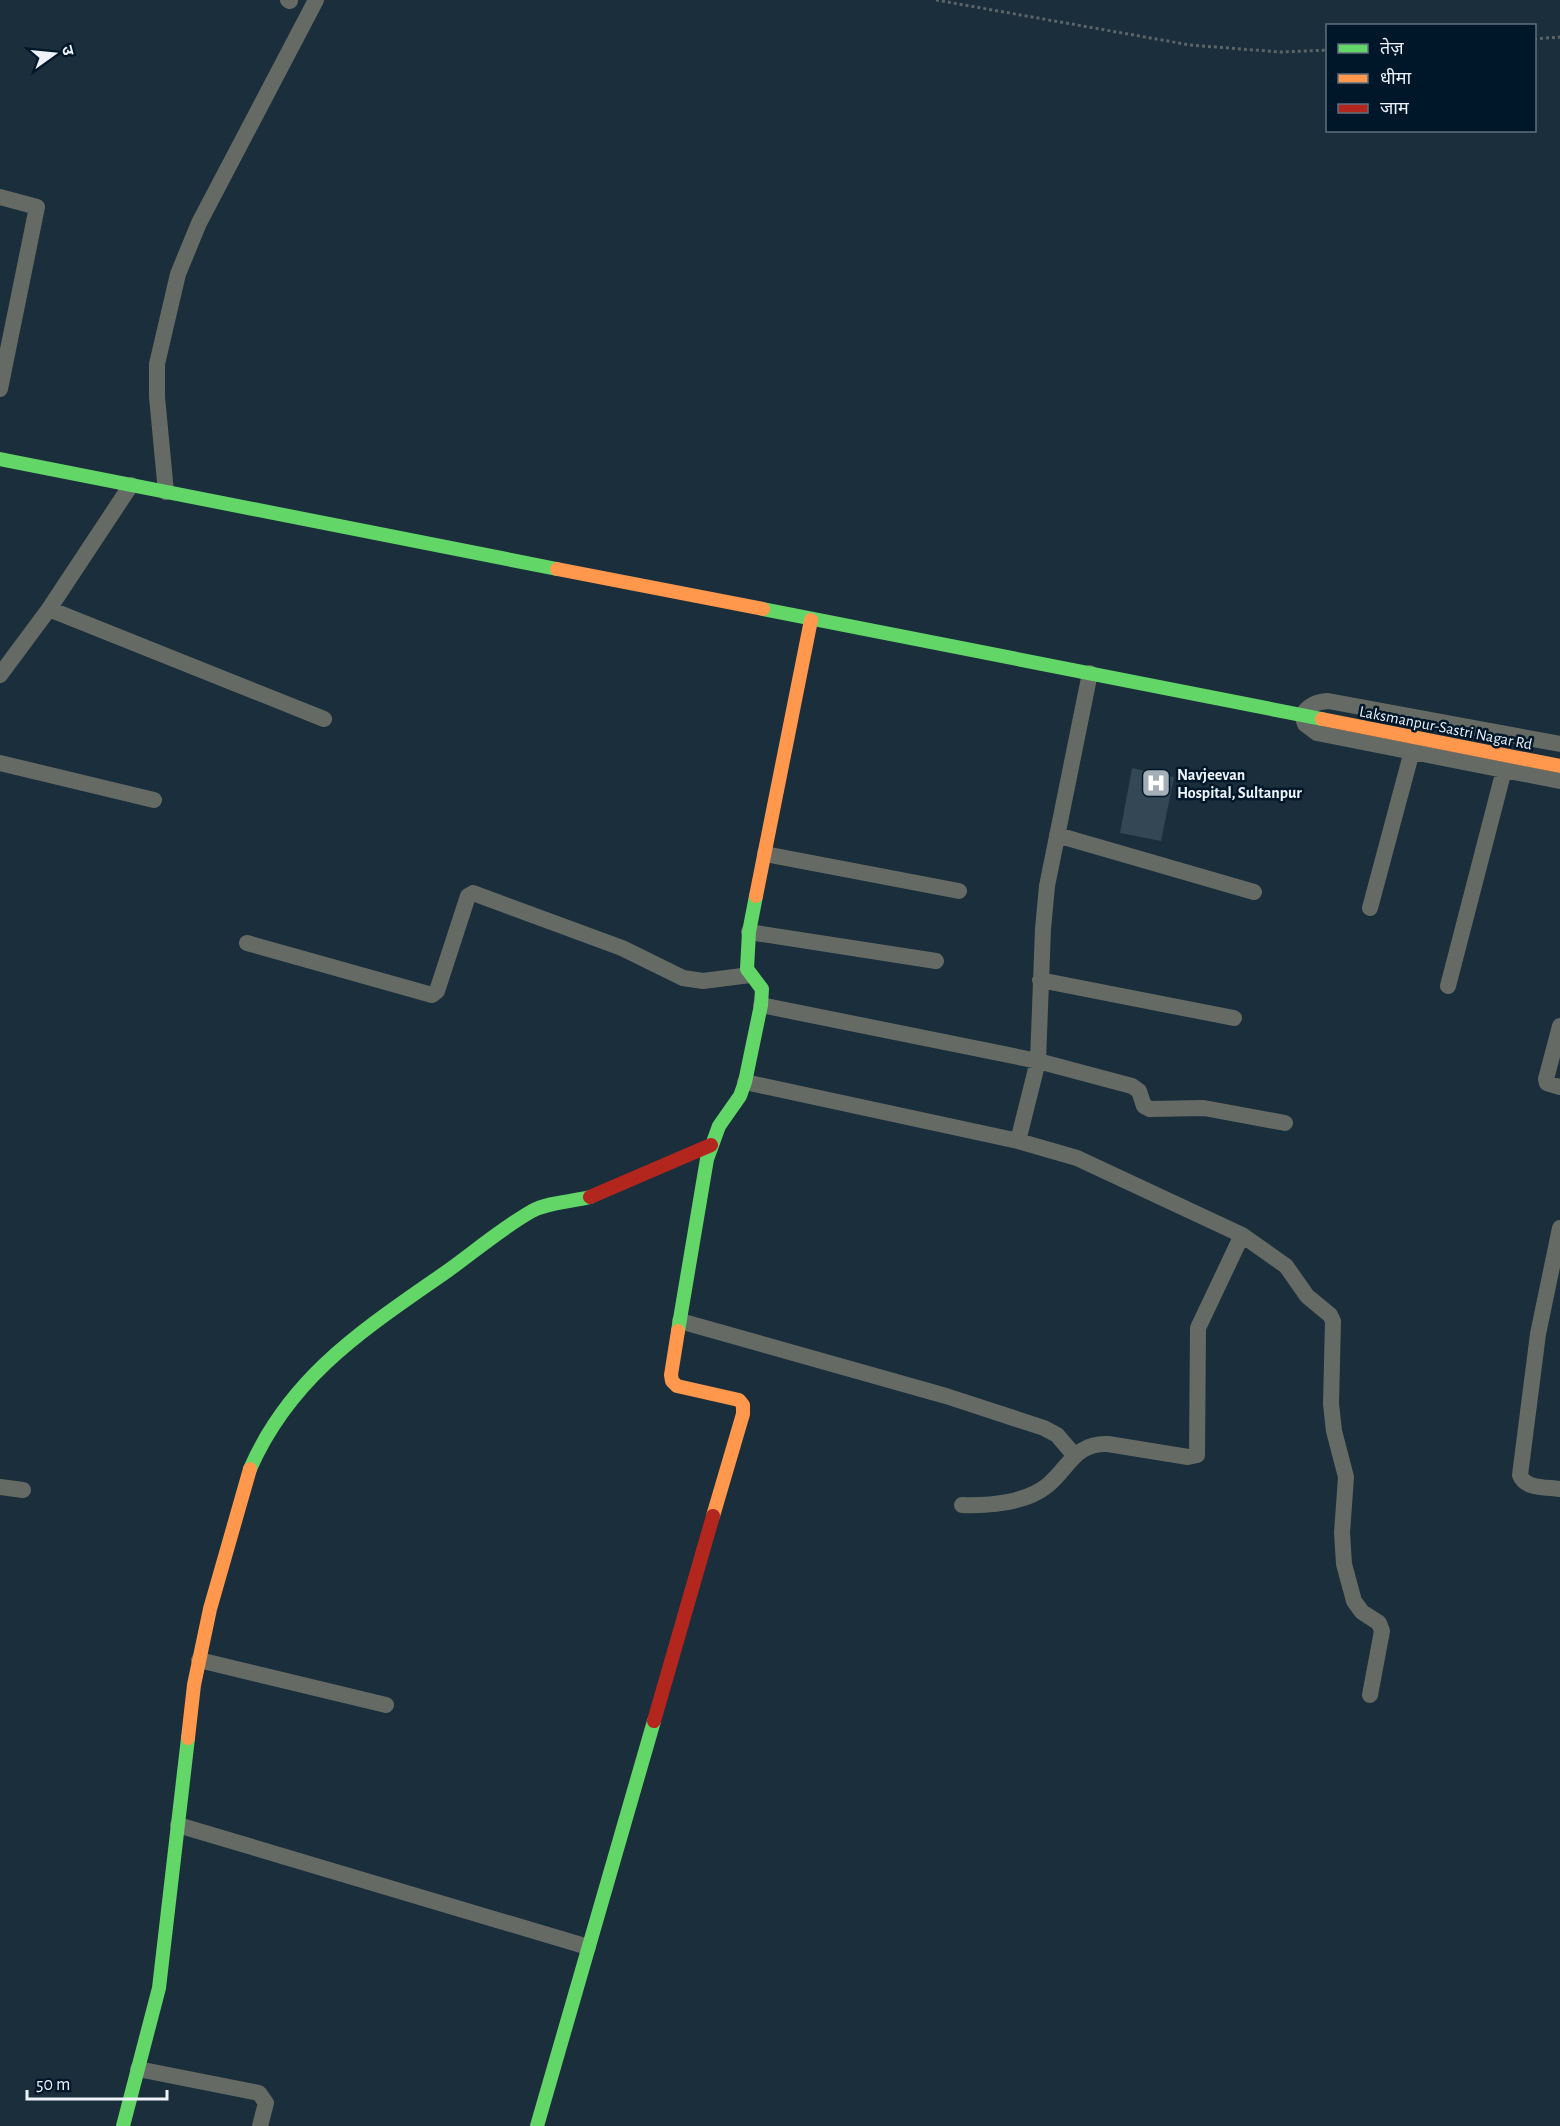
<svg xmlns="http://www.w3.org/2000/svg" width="1560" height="2126" viewBox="0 0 1560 2126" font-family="'Alegreya Sans','Noto Sans Devanagari',sans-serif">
<rect width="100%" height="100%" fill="#1a2e3b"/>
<path fill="#334755" d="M1132,768L1174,777L1161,841L1120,833Z"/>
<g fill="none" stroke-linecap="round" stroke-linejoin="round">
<path stroke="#5b6566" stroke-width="3" stroke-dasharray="3 3" stroke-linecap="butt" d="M936,0L1190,45L1280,52L1328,50
M1534,39L1560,37"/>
<path stroke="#656b64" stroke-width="16" d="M288,0L290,1
M0,197L37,207L0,389
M166,492L157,397V364L178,274L199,223L316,0
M49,609L324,719
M0,675L49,609L131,485
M1560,744L1328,701C1316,702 1309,705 1302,715L1305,724L1317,733L1560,781
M0,763L154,800
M1057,835L1254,892
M765,854L959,891
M1370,908L1412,751
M749,932L936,961
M247,943L432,995L437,991L468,896L473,893L622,948L683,978L703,981L750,975
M1040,980L1234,1018
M1448,986L1504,770
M761,1005L1038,1061L1132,1086L1139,1091L1144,1106L1150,1109L1204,1108L1285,1123
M1560,1026L1546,1079L1547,1083L1560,1087
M745,1082L1018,1141L1077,1158L1242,1235L1286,1266L1307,1296L1330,1315L1333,1321L1331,1404L1334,1431L1346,1477L1342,1533L1344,1564L1354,1601L1362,1612L1379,1623L1382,1631L1370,1695
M1018,1141L1038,1061L1043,929L1047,886L1090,673
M1560,1228L1538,1334L1520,1475C1525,1489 1546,1487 1560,1489
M680,1321L946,1396L1044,1428L1057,1435L1075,1456
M0,1487L23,1490
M962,1505C989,1506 1026,1503 1048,1485C1070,1466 1075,1443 1108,1444L1188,1457L1197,1455L1198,1328L1242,1235
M199,1660L386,1705
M178,1825L588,1947
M138,2069L259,2093L266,2103L260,2126"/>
<path stroke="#63d668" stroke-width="14" d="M0,459L557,569
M763,609L1322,719
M678,1331L707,1159L719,1126L740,1096L745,1082L761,1005L762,989L747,969L749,932L756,896
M250,1469C291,1375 366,1328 446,1272C474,1252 502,1228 532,1211C549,1202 571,1202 590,1197
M123,2126L159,1988L188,1738
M537,2126L654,1721"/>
<path stroke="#ff974d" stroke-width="14" d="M557,569L763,609
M1322,719L1560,766
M756,896L811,620
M678,1331L671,1375L672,1381L677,1386L739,1400L743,1405V1414L713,1516
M188,1738L194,1685L210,1609L250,1469"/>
<path stroke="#b3261e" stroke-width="14" d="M590,1197L711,1145
M654,1721L713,1516"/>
</g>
<defs>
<g id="hospital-square" transform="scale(1.5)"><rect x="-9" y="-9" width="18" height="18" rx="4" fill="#a3aeb6" stroke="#00172a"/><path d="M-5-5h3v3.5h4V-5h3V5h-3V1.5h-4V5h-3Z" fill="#fff"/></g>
</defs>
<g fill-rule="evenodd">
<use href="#hospital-square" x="1156" y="783"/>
</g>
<g text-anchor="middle" stroke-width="5" stroke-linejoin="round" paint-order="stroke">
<g font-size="16" fill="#edf3f9" stroke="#00172a">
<text transform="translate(1446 727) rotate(11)" y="6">Laksmanpur-Sastri Nagar Rd</text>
</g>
<g font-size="16" font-weight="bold" fill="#edf3f9" stroke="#00172a" text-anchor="start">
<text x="1177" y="780">Navjeevan<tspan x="1177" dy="18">Hospital, Sultanpur</tspan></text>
</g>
</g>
<rect x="1326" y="24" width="210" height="108" fill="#00172a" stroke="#5f6f7d" stroke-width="1.5"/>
<rect x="1338" y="44" width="30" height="9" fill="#63d668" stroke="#5f6f7d" stroke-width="1.5"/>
<text x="1380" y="54" font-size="18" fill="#edf3f9">तेज़</text>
<rect x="1338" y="74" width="30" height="9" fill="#ff974d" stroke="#5f6f7d" stroke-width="1.5"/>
<text x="1380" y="84" font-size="18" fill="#edf3f9">धीमा</text>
<rect x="1338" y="104" width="30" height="9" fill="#b3261e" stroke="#5f6f7d" stroke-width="1.5"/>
<text x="1380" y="114" font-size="18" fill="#edf3f9">जाम</text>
<g transform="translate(54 54) rotate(75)" stroke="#00172a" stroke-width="4.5" paint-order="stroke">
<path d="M0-4.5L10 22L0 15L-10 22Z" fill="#edf3f9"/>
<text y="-9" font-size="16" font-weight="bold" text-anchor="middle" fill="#edf3f9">उ</text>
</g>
<path d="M27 2090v9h140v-9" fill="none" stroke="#edf3f9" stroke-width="3"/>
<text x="36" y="2090" font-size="18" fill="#edf3f9" stroke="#00172a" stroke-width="4.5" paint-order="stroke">50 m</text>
</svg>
